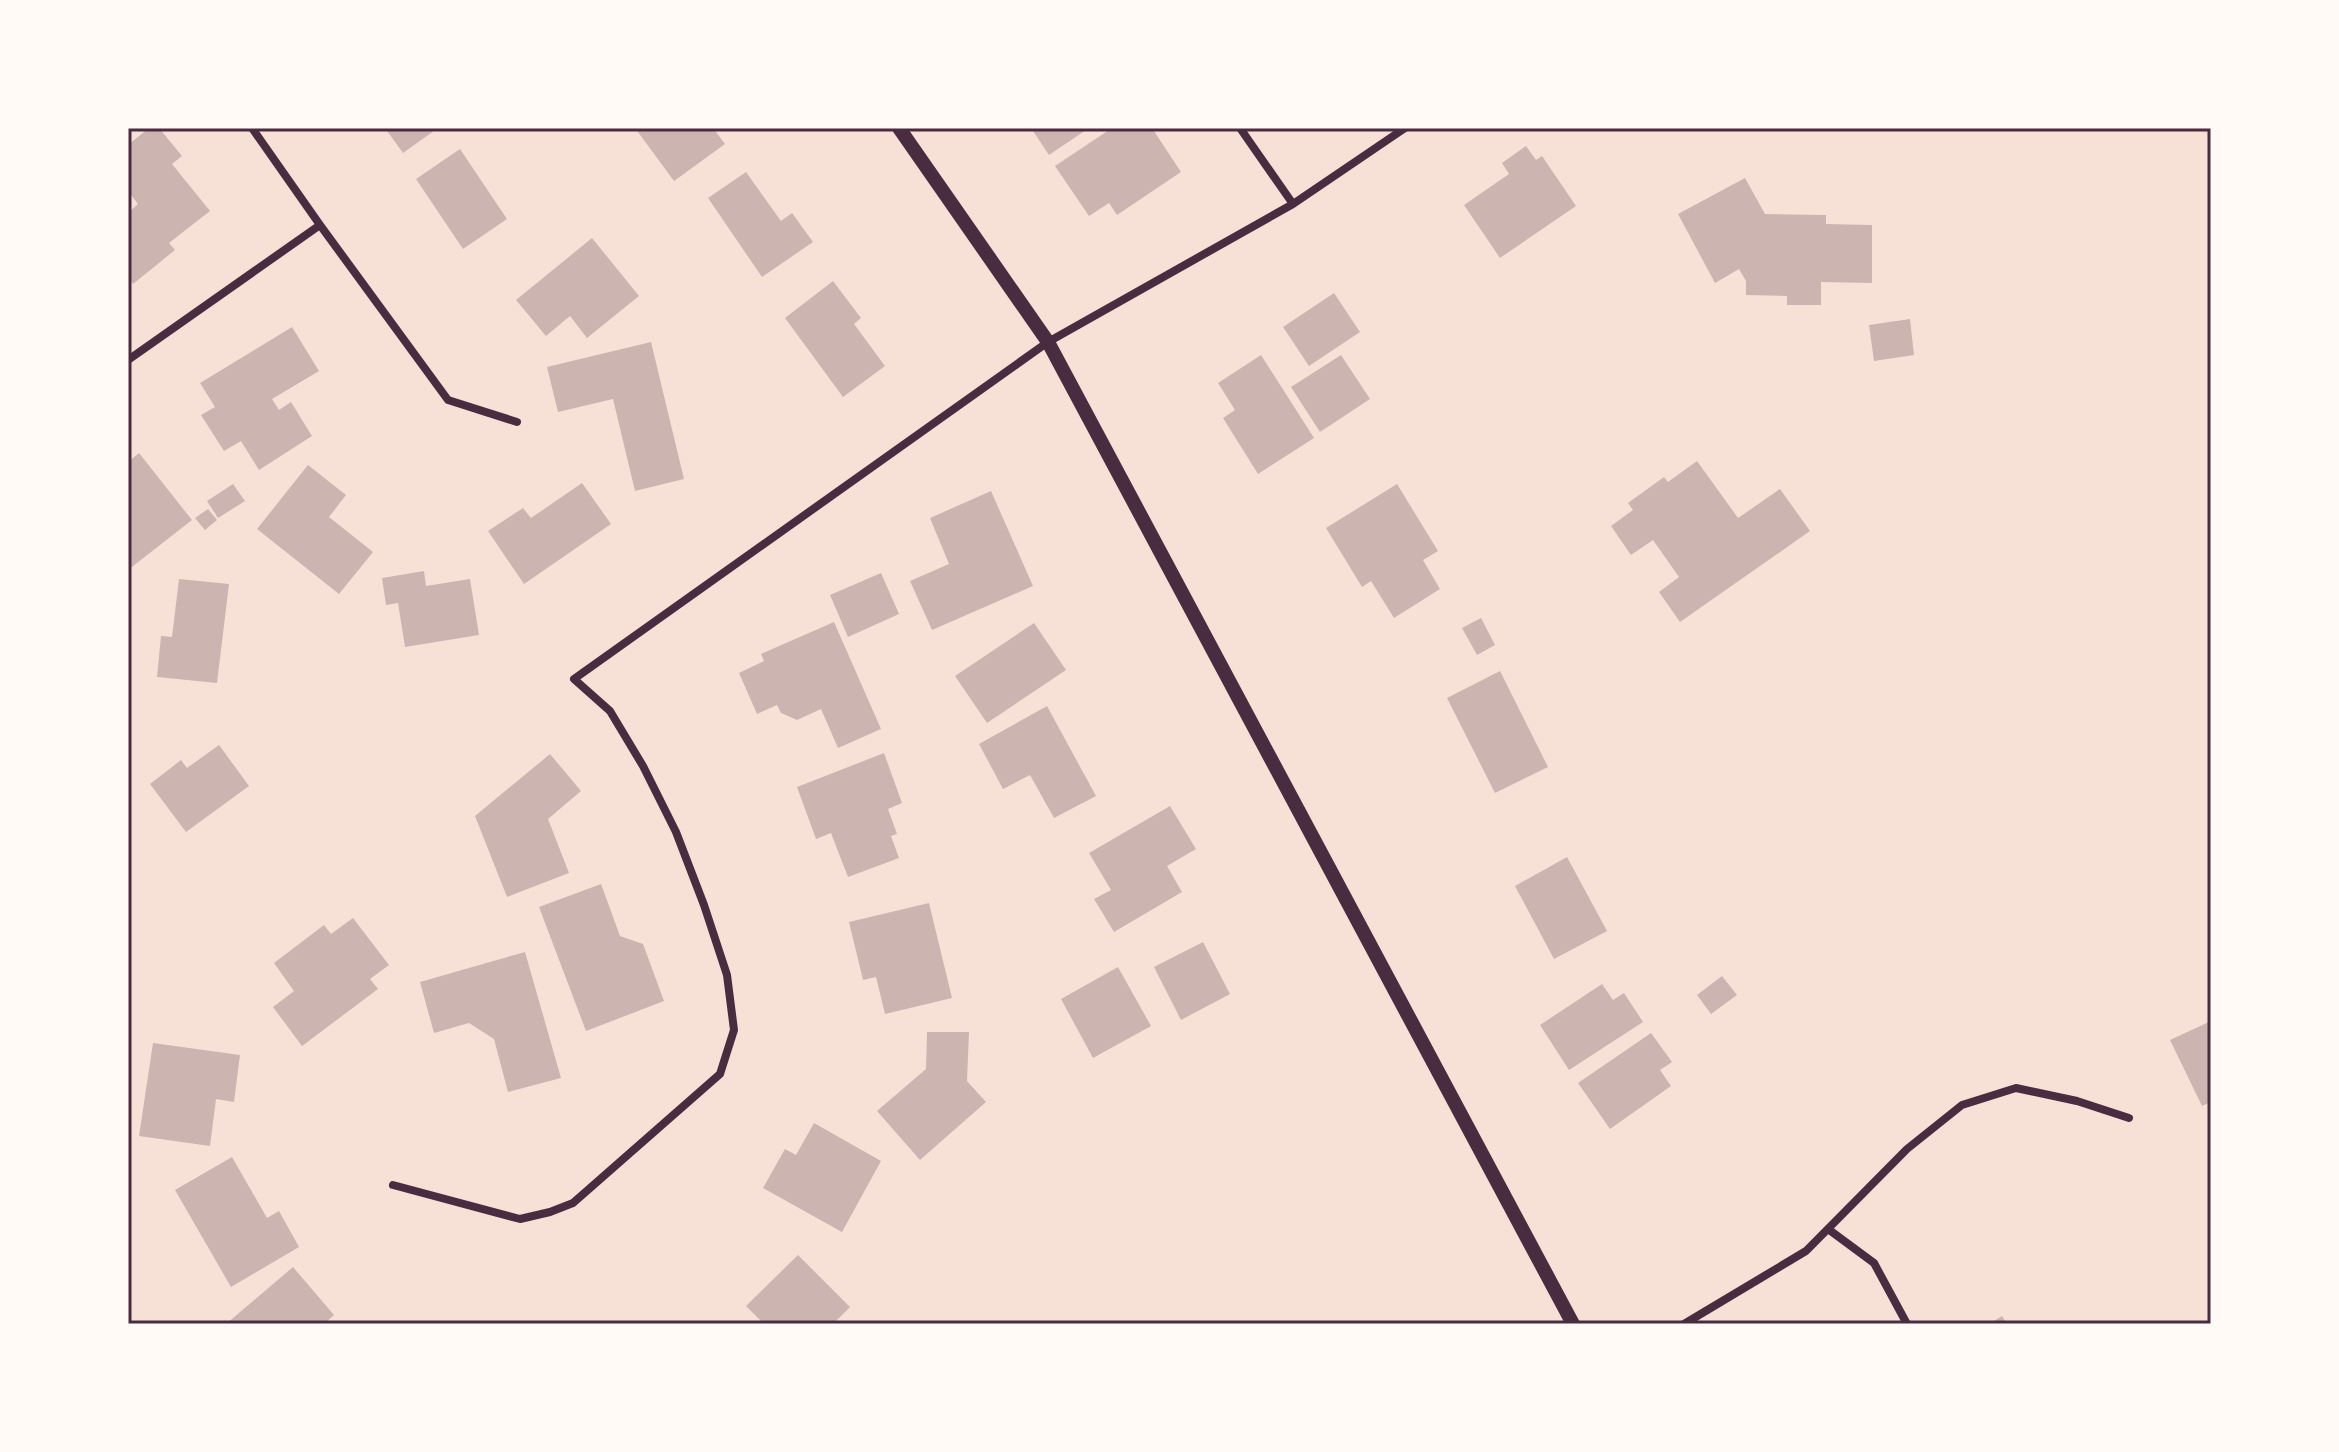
<svg xmlns="http://www.w3.org/2000/svg" width="2339" height="1452" viewBox="0 0 2339 1452" font-family="'Fira Sans',sans-serif">
<rect width="100%" height="100%" fill="#f7e1d7"/>
<path fill="#ccb4b1" d="M149,128H159L182,156L172,164L210,211L169,243L175,250L133,284L128,277V213L138,204L128,191V145Z
M385,128H438L403,153Z
M635,128H713L725,144L674,181Z
M1031,128H1089L1049,155Z
M1112,128H1152L1181,172L1117,215L1109,203L1089,216L1055,166Z
M1526,146L1536,160L1542,156L1576,206L1500,258L1464,205L1509,174L1502,163Z
M460,149L507,219L463,249L416,179Z
M746,172L781,221L792,213L813,242L762,277L708,198Z
M1745,178L1765,214L1826,215V224L1872,225V283L1821,282V305H1787V296L1746,295V281L1739,269L1715,283L1678,214Z
M592,238L639,296L587,338L570,316L546,336L516,300Z
M833,281L861,318L854,324L885,366L843,397L785,318Z
M1334,293L1360,332L1309,366L1283,327Z
M1910,319L1914,355L1874,361L1869,325Z
M292,327L319,371L272,399L279,410L291,402L312,436L259,470L241,441L224,451L201,415L215,407L200,383Z
M651,342L684,479L635,491L613,399L558,412L547,367Z
M1261,355L1314,438L1258,474L1223,418L1235,410L1218,383Z
M1341,355L1370,399L1320,432L1291,387Z
M139,453L192,520L128,570V462Z
M1697,461L1738,518L1780,489L1810,531L1680,622L1659,592L1679,577L1653,540L1631,555L1611,526L1633,510L1628,503L1664,477L1668,482Z
M308,465L346,495L329,517L373,552L339,594L257,529Z
M582,483L611,524L524,584L488,531L523,508L531,518Z
M233,484L245,501L218,518L207,501Z
M1397,484L1438,551L1423,560L1440,589L1394,618L1371,581L1362,587L1326,528Z
M991,491L1033,586L932,630L910,581L949,564L930,518Z
M208,509L217,520L205,530L195,518Z
M424,571L426,586L470,579L479,635L405,647L398,603L386,605L382,578Z
M881,573L899,614L848,637L830,595Z
M179,579L229,584L217,683L157,677L161,636L172,637Z
M1481,618L1495,645L1477,655L1462,628Z
M834,622L881,729L838,748L821,709L797,720L781,713L777,705L757,714L739,673L764,661L761,654Z
M1034,623L1066,670L987,723L955,676Z
M1500,671L1548,767L1495,793L1447,698Z
M1047,706L1096,796L1054,818L1030,775L1003,789L979,744Z
M219,745L249,786L186,832L150,784L181,760L187,768Z
M884,753L902,803L888,809L897,834L891,836L899,858L848,877L831,833L816,839L797,787Z
M550,754L581,791L548,819L569,873L507,897L475,816Z
M1170,806L1196,849L1167,866L1182,892L1114,932L1094,899L1111,890L1089,853Z
M1567,857L1607,931L1554,959L1515,886Z
M601,884L620,936L643,944L664,1001L586,1031L539,907Z
M929,903L952,998L885,1014L876,977L863,980L849,922Z
M353,918L389,965L370,979L378,989L302,1046L273,1007L294,991L274,963L324,925L331,934Z
M1203,942L1230,994L1181,1020L1154,967Z
M525,952L561,1078L508,1092L494,1039L469,1023L434,1033L420,982Z
M1118,967L1151,1026L1093,1058L1061,999Z
M1722,976L1737,995L1711,1014L1697,995Z
M1602,984L1613,1000L1624,993L1643,1022L1569,1070L1540,1025Z
M2211,1021V1102L2202,1106L2170,1040Z
M927,1032H969L967,1081L986,1102L920,1160L877,1111L926,1069Z
M1651,1033L1672,1062L1660,1070L1671,1086L1610,1129L1578,1083Z
M153,1043L240,1055L234,1102L216,1099L210,1146L139,1136Z
M814,1123L881,1161L842,1232L763,1188L785,1149L796,1155Z
M232,1157L267,1218L279,1211L299,1247L231,1287L175,1190Z
M798,1255L850,1307L833,1324H764L746,1306Z
M293,1267L334,1315L324,1324H226Z
M2002,1316L2007,1324H1989Z"/>
<g fill="none" stroke-linecap="round" stroke-linejoin="round">
<path stroke="#4a2c40" stroke-width="8" d="M252,128L320,225L448,400L517,422
M1240,128L1293,204
M128,360L320,225
M393,1185L520,1219L550,1212L573,1203L720,1074L734,1030L727,975L704,905L676,832L643,766L610,711L574,679L1048,342L1293,204L1405,128
M1828,1229L1874,1263L1907,1324
M1684,1324L1806,1251L1907,1149L1962,1105L2016,1088L2077,1101L2129,1118"/>
<path stroke="#4a2c40" stroke-width="14" d="M899,128L1048,342L1573,1324"/>
</g>
<rect width="2339" height="1452" fill="none" stroke="#fffaf5" stroke-width="260"/>
<rect x="130" y="130" width="2079" height="1192" fill="none" stroke="#4a2c40" stroke-width="3"/>
</svg>
